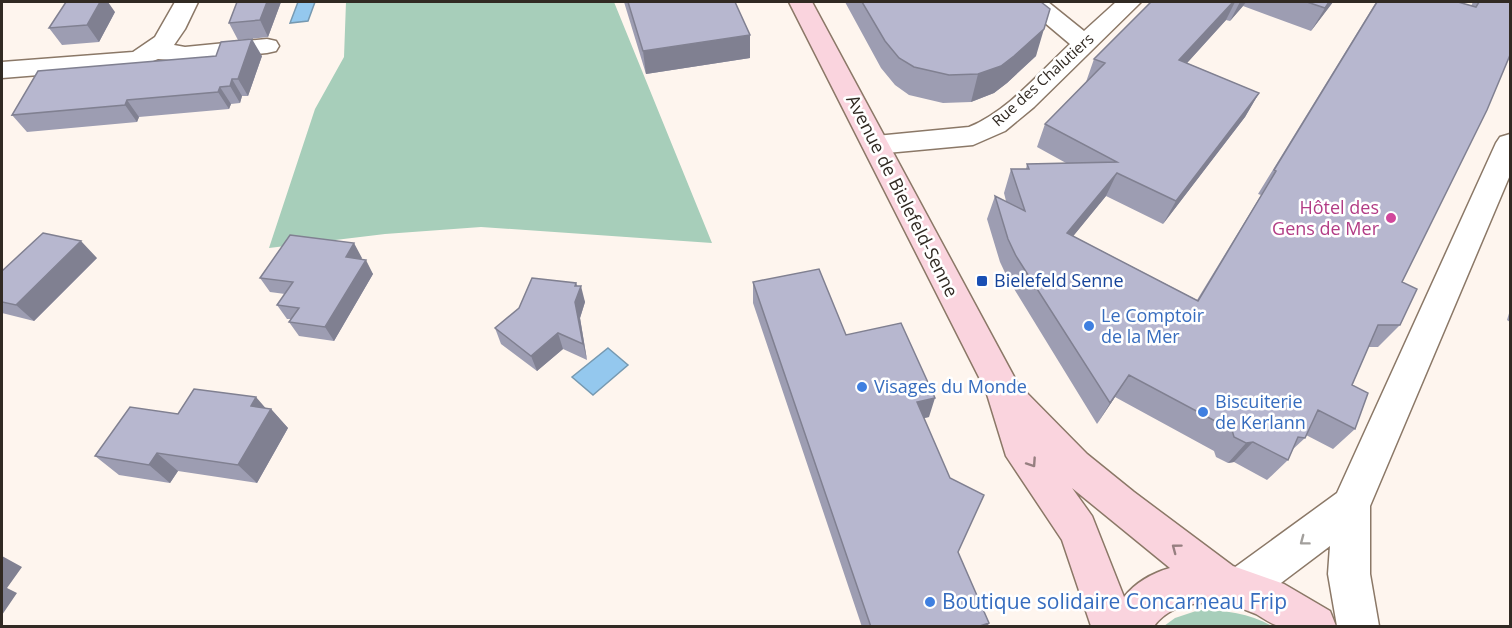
<svg xmlns="http://www.w3.org/2000/svg" width="1512" height="628" viewBox="0 0 1512 628" font-family="'Open Sans',sans-serif">
<rect width="100%" height="100%" fill="#fef5ee"/>
<path fill="#a7ceba" d="M346,2H614L712,243L481,227L385,234L269,248L315,109L344,57Z
M1199,610C1226,610 1248,613 1272,626H1164L1175,618Z"/>
<path fill="#94c8ee" stroke="#7699b1" stroke-width="1.5" d="M298,2H315L308,21L290,23Z
M608,348L628,365L593,395L572,377Z"/>
<g fill="none" stroke-linecap="round" stroke-linejoin="round">
<g stroke="#8b7867" stroke-width="3">
<path id="street" d="M175,2H198L185,29L174,45L185,47L267,39L276,41L279,46L276,51L267,53L185,61L158,59L138,67L2,78V62L133,52L155,37Z
M1023,2H1048L1084,31L1116,2H1141L1034,107L1005,131L973,145L876,154L866,152L862,145L866,138L876,136L969,127C1008,111 1039,73 1070,44L1026,7Z
M1510,134V175L1370,506V574L1379,626H1337L1328,574L1330,546L1257,601L1242,607L1227,601L1221,587L1227,573L1337,493L1496,143L1500,137Z"/>
</g>
<g stroke="#8b7867" stroke-width="3">
<path id="secondary" d="M789,2H812L1018,384L1087,454L1134,492L1233,566L1284,584L1330,611L1336,626C1318,626 1298,628 1280,626C1272,625 1263,618 1256,614C1223,600 1178,595 1154,626H1091L1062,540L1006,456L986,391ZM1072,488L1170,568C1152,573 1135,583 1124,597L1092,516Z"/>
</g>
<use href="#street" fill="#fff" fill-rule="evenodd"/>
<use href="#secondary" fill="#fad4de" fill-rule="evenodd"/>
</g>
<path fill="#9d9db2" d="M237,2H281L268,37L238,40L229,23Z
M624,2H735L750,35V58L646,74Z
M845,2H1041L1036,56L1007,83L994,93L971,102L943,103L909,95L895,85L881,68Z
M1151,2H1333L1311,31L1243,6L1230,21L1226,20L1187,63L1259,93L1245,117L1163,224L1106,196L1073,236L1197,300L1261,195L1258,194L1376,2H1458L1471,6L1473,2H1510L1402,282L1400,325L1378,347H1368L1352,385L1355,429L1333,449L1306,435L1305,438L1292,450L1288,460L1267,480L1234,462L1228,463L1216,457L1214,451L1115,397L1097,424L1008,279L1000,262L987,219L995,196L1006,201L1004,193L1011,169H1026L1027,164L1066,163L1037,147L1045,124L1086,82L1094,59Z
M115,12L99,42L62,45L49,28Z
M262,56L248,96H242L240,103L231,104L229,109L139,117L137,122L27,132L12,115Z
M97,258L34,321L2,313V271Z
M362,258L361,259L373,274L334,341L299,336L289,322L291,319H287L277,305L285,294L270,292L260,278Z
M753,282L846,335L929,417L924,418L958,552L989,623L987,627H862L753,303Z
M576,283L585,302L580,318L587,360L563,349L537,371L501,344L495,328Z
M1510,310V322L1507,320Z
M266,408L271,409L288,428L257,483L178,471L170,483L119,475L95,456L178,414Z"/>
<path fill="#808091" d="M100,2H108L115,12L99,42L87,25Z
M267,2H281L268,37L260,20Z
M1233,2H1235L1226,20L1168,84L1179,60Z
M1240,2H1246L1243,6L1230,21Z
M1329,2H1333L1311,31L1325,8Z
M1044,29L1036,56L1007,83L994,93L971,102L978,74Z
M750,35V58L646,74L643,51Z
M252,39L262,56L248,96L238,79Z
M232,79L242,96L240,103L230,86Z
M220,87L231,104L229,109L218,92Z
M1259,93L1245,117L1163,224L1176,201Z
M127,100L139,117L137,122L125,105Z
M1117,173L1106,196L1057,256L1067,233Z
M81,241L97,258L34,321L16,305Z
M354,243L362,258L354,271L346,257Z
M366,260L373,274L334,341L325,327Z
M576,283L578,293L581,286L585,302L580,318L587,360L583,344L575,302V286Z
M558,333L563,349L537,371L531,356Z
M1129,375L1115,397L1097,424L1110,403Z
M256,397L269,412L271,409L288,428L257,483L238,465L251,406Z
M935,398L929,417L911,421L917,402Z
M1253,442L1234,462L1228,463L1246,443Z
M157,453L178,471L170,483L149,465Z
M2,556L22,567L7,588L17,593L2,615Z
M989,623L987,627H977Z"/>
<path fill="#b7b7cf" stroke="#808091" stroke-width="1.5" d="M66,2H100L87,25L49,28Z
M237,2H267L260,20L229,23Z
M628,2H735L750,35L643,51Z
M862,2H1041L1050,9L1044,29L1014,56L1001,66L978,74L949,75L914,67L899,58L885,41Z
M1151,2H1233L1179,60L1259,93L1176,201L1117,173L1067,233L1198,301L1276,171L1274,170L1377,2H1458L1476,7L1479,2H1510V55L1487,110L1402,282L1417,289L1400,325H1378L1352,385L1368,393L1355,429L1318,410L1305,438L1298,437L1288,460L1253,442L1246,443L1234,437L1232,430L1129,375L1110,403L1016,256L1008,239L995,196L1025,211L1011,169H1029L1027,164L1117,162L1045,124L1105,63L1094,59Z
M1307,2H1329L1325,8Z
M252,39L238,79H232L230,86L220,87L218,92L127,100L125,105L12,115L38,71L216,56L221,42Z
M43,233L81,241L16,305L2,302V271Z
M290,235L354,243L346,257L366,260L325,327L289,322L299,308L277,305L293,282L260,278Z
M819,269L846,335L901,323L935,398L917,402L950,478L984,495L958,552L989,623L977,627H871L753,282Z
M532,278L576,283L575,286H581L575,302L583,344L558,333L531,356L495,328L519,308Z
M194,389L256,397L251,406L271,409L238,465L157,453L149,465L95,456L130,407L178,414Z"/>
<defs><path id="oneway-chevron" d="M-2-3.5L2.5 0L-2 3.5" fill="none" stroke-width="1.6" stroke-linecap="round" stroke-linejoin="round" transform="scale(1.5)"/></defs>
<g stroke="#967f80">
<use href="#oneway-chevron" transform="translate(1032 463) rotate(56)"/>
<use href="#oneway-chevron" transform="translate(1176 548) rotate(-143)"/>
</g>
<use stroke="#a29f9c" href="#oneway-chevron" transform="translate(1304 541) rotate(143)"/>
<circle fill="#d1479c" stroke="#fff" stroke-width="2" cx="1391" cy="218" r="6"/>
<rect fill="#1a4fb4" stroke="#fff" stroke-width="2" x="976" y="275" width="12" height="12" rx="3"/>
<g fill="#3f7fe0" stroke="#fff" stroke-width="2">
<circle cx="1089" cy="326" r="6"/>
<circle cx="862" cy="387" r="6"/>
<circle cx="1203" cy="412" r="6"/>
<circle cx="930" cy="602" r="6"/>
</g>
<g text-anchor="middle" stroke-width="5" stroke-linejoin="round" paint-order="stroke">
<g font-size="15" fill="#312a23" stroke="#fff">
<text transform="translate(1043 80) rotate(-42)" y="5">Rue des Chalutiers</text>
</g>
<g font-size="18" fill="#312a23" stroke="#fff">
<text transform="translate(902 196) rotate(63)" y="6">Avenue de Bielefeld-Senne</text>
</g>
<g font-size="18" fill="#b23c85" stroke="#fff" text-anchor="end">
<text x="1379" y="214">Hôtel des<tspan x="1379" dy="21">Gens de Mer</tspan></text>
</g>
<g font-size="18" fill="#164399" stroke="#fff" text-anchor="start">
<text x="994" y="287">Bielefeld Senne</text>
</g>
<g font-size="18" fill="#366cbe" stroke="#fff" text-anchor="start">
<text x="1101" y="322">Le Comptoir<tspan x="1101" dy="21">de la Mer</tspan></text>
<text x="874" y="393">Visages du Monde</text>
<text x="1215" y="408">Biscuiterie<tspan x="1215" dy="21">de Kerlann</tspan></text>
</g>
<g font-size="21" fill="#366cbe" stroke="#fff" text-anchor="start">
<text x="942" y="609">Boutique solidaire Concarneau Frip</text>
</g>
</g>
<rect width="1512" height="628" fill="none" stroke="#312a23" stroke-width="6"/>
</svg>
